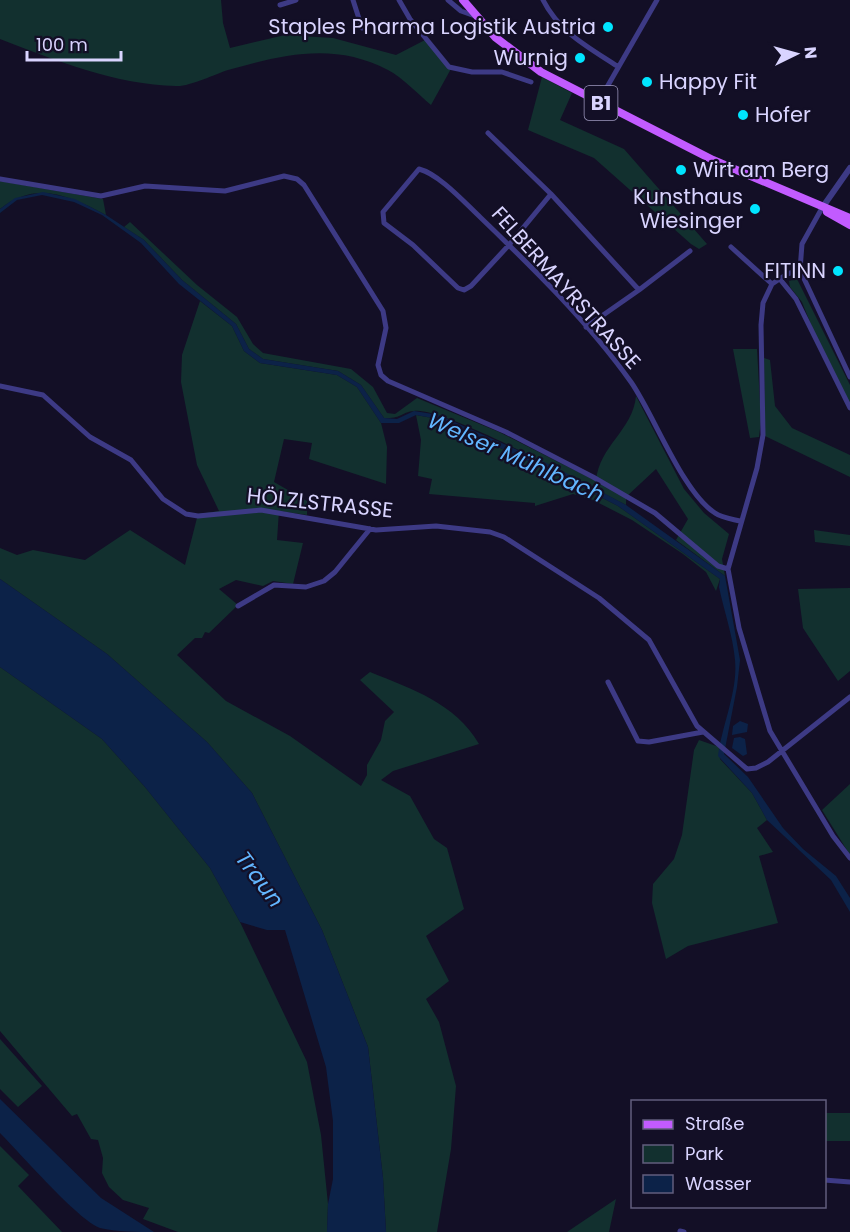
<svg xmlns="http://www.w3.org/2000/svg" width="850" height="1232" viewBox="0 0 850 1232" font-family="Poppins,sans-serif">
<rect width="100%" height="100%" fill="#130f26"/>
<path fill="#12302f" d="M0,0H221L223,23L230,48L285,35L333,38L396,55L425,40L452,67L431,105C418,94 403,78 388,70C335,42 284,54 228,70C215,74 189,87 176,86C117,85 54,60 0,39Z
M542,77L572,93L560,120L624,149L707,244L699,249L691,244L594,158L528,130Z
M0,181L103,199L106,215C69,196 37,180 0,209Z
M130,222L197,285L237,317L253,344L263,353L351,369L373,387L387,413L395,414L417,398L499,432L596,481C599,446 633,430 636,396L684,489L704,513L729,534L722,559L725,576L676,540L688,519L656,469L626,497V505C593,488 443,406 414,411C401,412 402,419 384,418L361,385L338,371L263,359L249,349L236,324L182,280L144,240L124,227Z
M797,279L850,385V405L824,357L802,302L790,287L789,281Z
M200,301L232,326L244,351L260,363L337,375L357,387L381,423L387,447L386,484L309,459L312,443L284,439L274,482L307,501V515L279,511L277,540L303,543L293,584L273,581L263,586L236,580L219,589L238,605L209,633L205,632L202,638H195L177,655L226,701L290,736L361,786L367,775V765L381,740L385,721L394,712L360,680L370,672C412,689 455,703 479,744L393,771L381,780L410,796L434,839L447,848L464,909L426,936L449,981L426,999L439,1022L456,1086L451,1149L437,1232H386L383,1178L368,1047L322,930L252,793L207,742L107,654L0,579V548L17,555L33,550L85,560L130,530L185,565L198,514L219,511L197,465L181,382L182,355Z
M733,349H757L761,421L759,437L750,438Z
M764,358L770,360L775,406L792,428L850,455V477L765,436Z
M416,415L438,419L550,471L618,506L720,579L716,591L706,572L683,554L632,520L593,500L573,494L535,506V503L429,494L432,479L418,476L421,440Z
M814,530L850,535V546L815,542Z
M850,588V671L838,681L803,628L798,589Z
M0,667L102,739L145,787L210,868L240,922L307,1062L321,1135L328,1204L327,1232H178L143,1219L149,1208L123,1200L109,1187L102,1173L103,1158L98,1140L91,1139L77,1114L72,1116L0,1031Z
M699,740L719,747L720,759L752,793L767,820L757,828L773,852L759,856L778,923L688,946L666,959L652,903L653,884L674,859L682,835L694,750Z
M850,784V855L822,810Z
M0,1039L42,1086L18,1107L0,1089Z
M825,1113H850V1141H825Z
M0,1146L29,1175L18,1186L62,1232H0Z
M616,1199L609,1232H567Z"/>
<path fill="#0c2248" d="M43,192L75,199L106,215L144,240L182,280L236,324L249,349L263,359L338,371L361,385L384,418L397,419L414,411L439,415L553,466L626,505L725,576L740,660L737,687L724,754L748,777L783,828L803,849L836,876L850,898V912L831,880L767,820L752,793L718,756C722,725 738,691 735,660C733,636 724,611 719,587L720,579L618,506L550,471L438,419L416,415L399,423H381L357,387L337,375L260,363L244,351L232,326L179,284L141,243L102,215L74,202L42,195L17,200L0,213V209L15,198Z
M0,579L107,654L207,742L252,793L322,930L368,1047L383,1178L386,1232H327L328,1204L333,1179V1121L326,1067L285,930H267L240,922L210,868L145,787L102,739L0,667Z
M740,721L748,724L747,732L732,735L733,726Z
M740,737L745,739L747,754L743,756L732,748L734,738Z
M0,1099L101,1198L154,1232C137,1232 116,1232 100,1228C78,1220 20,1153 0,1133Z"/>
<g fill="none" stroke-linecap="round" stroke-linejoin="round">
<path stroke="#3d3a85" stroke-width="5" d="M353,0L362,28
M399,0L410,19L449,67L472,72H502L531,82
M448,0L461,11L475,16
M543,0C559,32 588,47 617,66
M280,5L296,0
M599,101L657,0
M488,133L551,194
M0,179L101,196L145,186L225,191L284,176L297,179L304,185L383,311L386,328L378,365L381,375L388,381L506,432L593,477L655,513L718,566L728,569
M822,208L802,244L800,270L850,377
M731,247L772,284
M800,270L787,274L772,284L763,303L761,325L763,435L757,468L728,569L739,628L770,731L833,836L850,858
M779,278L796,299L850,408
M639,290L690,251
M586,327L639,290L551,194L509,245L471,286L464,290L458,288L413,245L384,223L383,212L419,169C439,174 465,203 480,217C533,268 588,322 631,382C654,415 683,493 715,513C722,518 732,519 740,521
M0,386L43,395L90,437L131,460L163,499L186,514L198,516L261,510L376,530L436,526L490,532L504,537L599,598L649,640L697,726L747,769L756,768L768,762L850,697
M238,606L274,585L306,587L324,581L335,572L370,529
M608,682L638,741L649,742L703,732
M824,1180L850,1182
M680,1231L684,1232"/>
<path stroke="#3d3a85" stroke-width="6" d="M822,208L850,168"/>
<path stroke="#c25bff" stroke-width="8" d="M463,0L495,37L541,72L713,160L850,218
M827,212L850,225"/>
</g>
<g fill="#00e5ff" stroke="#130f26" stroke-width="2">
<circle cx="608" cy="27" r="6"/>
<circle cx="580" cy="58" r="6"/>
<circle cx="647" cy="82" r="6"/>
<circle cx="743" cy="115" r="6"/>
<circle cx="681" cy="170" r="6"/>
<circle cx="755" cy="209" r="6"/>
<circle cx="838" cy="271" r="6"/>
</g>
<g text-anchor="middle" stroke-width="4.5" stroke-linejoin="round" paint-order="stroke">
<rect fill="#130f26" stroke="#9e99be" stroke-width="1.5" x="584.5" y="86" width="33" height="34" rx="4.5"/>
<g font-size="20" font-weight="bold" fill="#d9d4ff">
<text x="601" y="110">B1</text>
</g>
<g font-size="21" fill="#d9d4ff" stroke="#130f26" text-anchor="end">
<text x="596" y="34">Staples Pharma Logistik Austria</text>
<text x="568" y="65">Wurnig</text>
<text x="659" y="89" text-anchor="start">Happy Fit</text>
<text x="755" y="122" text-anchor="start">Hofer</text>
<text x="693" y="177" text-anchor="start">Wirt am Berg</text>
<text x="743" y="204">Kunsthaus<tspan x="743" dy="24">Wiesinger</tspan></text>
<text x="826" y="278">FITINN</text>
</g>
<g font-size="21" fill="#d9d4ff" stroke="#130f26">
<text transform="translate(566 288) rotate(48)" y="7">FELBERMAYRSTRASSE</text>
<text transform="translate(320 503) rotate(6)" y="7">HÖLZLSTRASSE</text>
</g>
<g font-size="22" font-style="italic" fill="#62b6ff" stroke="#130f26">
<text transform="translate(516 457) rotate(24)" y="8">Welser Mühlbach</text>
<text transform="translate(260 879) rotate(53)" y="8">Traun</text>
</g>
</g>
<rect x="631" y="1100" width="195" height="108" fill="#130f26" stroke="#625e7d" stroke-width="1.5"/>
<rect x="643" y="1120" width="30" height="9" fill="#c25bff" stroke="#625e7d" stroke-width="1.5"/>
<text x="685" y="1130" font-size="18" fill="#d9d4ff">Straße</text>
<rect x="643" y="1145" width="30" height="18" fill="#12302f" stroke="#625e7d" stroke-width="1.5"/>
<text x="685" y="1160" font-size="18" fill="#d9d4ff">Park</text>
<rect x="643" y="1175" width="30" height="18" fill="#0c2248" stroke="#625e7d" stroke-width="1.5"/>
<text x="685" y="1190" font-size="18" fill="#d9d4ff">Wasser</text>
<g transform="translate(796 54) rotate(85)" stroke="#130f26" stroke-width="4.5" paint-order="stroke">
<path d="M0-4.5L10 22L0 15L-10 22Z" fill="#d9d4ff"/>
<text y="-9" font-size="16" font-weight="bold" text-anchor="middle" fill="#d9d4ff">N</text>
</g>
<path d="M27 51v9h94v-9" fill="none" stroke="#d9d4ff" stroke-width="3"/>
<text x="36" y="51" font-size="18" fill="#d9d4ff" stroke="#130f26" stroke-width="4.5" paint-order="stroke">100 m</text>
</svg>
